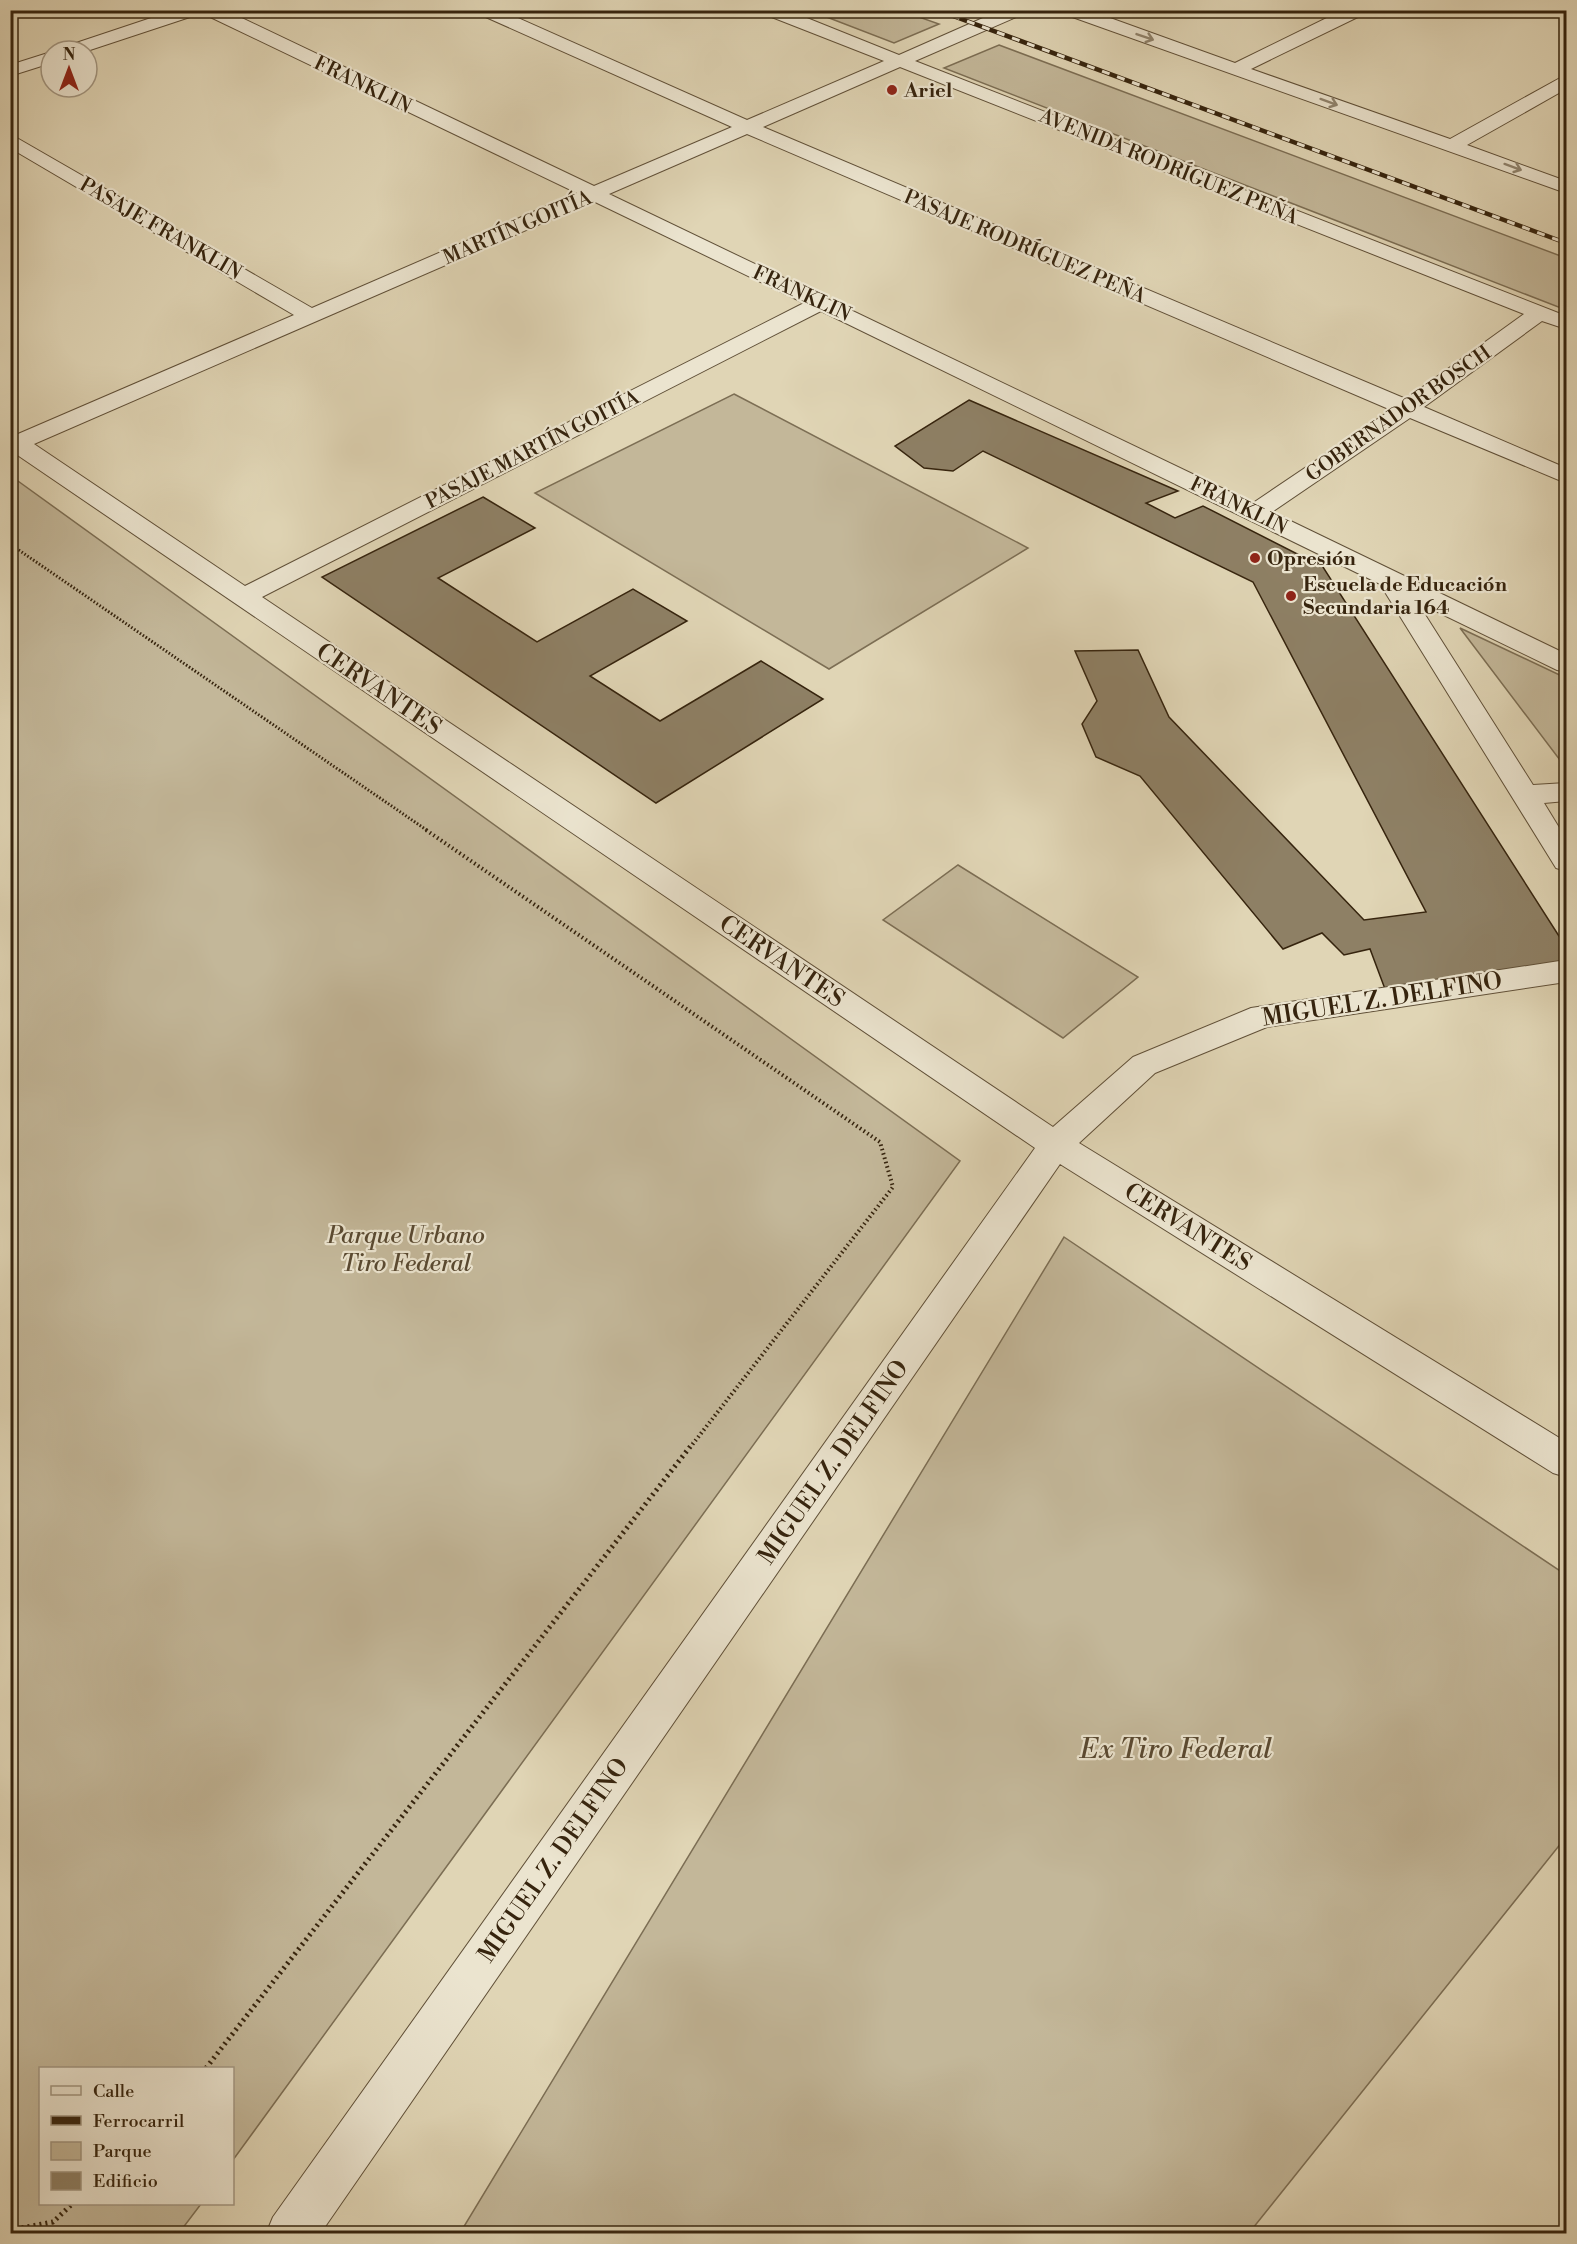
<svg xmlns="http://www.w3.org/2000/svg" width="1577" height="2244" viewBox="0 0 1577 2244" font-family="'Libre Bodoni',serif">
<rect width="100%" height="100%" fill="#e0d5b5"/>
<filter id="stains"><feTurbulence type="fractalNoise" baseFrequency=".00333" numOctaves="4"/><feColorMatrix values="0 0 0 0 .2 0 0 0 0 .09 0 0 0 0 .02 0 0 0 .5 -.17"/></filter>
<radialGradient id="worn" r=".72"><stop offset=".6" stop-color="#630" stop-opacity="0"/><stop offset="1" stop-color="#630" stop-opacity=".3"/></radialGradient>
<path fill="#c3b799" stroke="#7c6e54" stroke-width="1.5" d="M811,11H902L939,24L894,43Z
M999,45L1566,258V310L944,68Z
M734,394L1028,548L829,669L535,493Z
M11,476L960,1161L233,2160L232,2068H40V2204H201L179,2233H11Z
M1460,628L1566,678V768Z
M958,865L1138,977L1063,1038L883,920Z
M1064,1237L1566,1575V1837L1249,2233H460Z"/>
<path fill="#8e8065" stroke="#36240e" stroke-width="1.5" d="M969,400L1178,491L1146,503L1175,518L1203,506L1323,567L1566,947V965L1385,989L1370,949L1344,955L1322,933L1283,949L1140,776L1096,757L1082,724L1097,701L1075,651L1138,650L1169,717L1364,920L1426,912L1253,582L983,451L953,471L924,468L895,446Z
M483,497L535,528L438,578L537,642L633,589L687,621L590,676L660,721L761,661L823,699L656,803L322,577Z"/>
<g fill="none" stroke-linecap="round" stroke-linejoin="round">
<g stroke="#605038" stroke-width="2">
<path id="minor" d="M175,10H201L199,14L87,51H61L64,47Z
M202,10H225L594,186L732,127L479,14L477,10H500L747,120L884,61L764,14L762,10H787L899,55L1001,10H1025L1023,14L915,61L1566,316V329L1542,321L1424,407L1566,468V483L1410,418L1272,512L1566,654V672L1557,670L1417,602L1533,785L1566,783V801L1544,803L1566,839V871L1556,868L1380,584L821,311L262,597L1053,1127L1133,1057L1251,1008L1566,960V982L1267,1027L1155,1073L1079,1143L1566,1442V1477L1553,1473L1060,1164L320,2234H266L273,2217L1035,1148L10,450V432L18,434L294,315L10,148V134L312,308L577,193L204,14ZM900,67L1524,314L1406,399L763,127ZM747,134L1391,410L1253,503L609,194ZM593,201L804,303L245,586L34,444Z
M1062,10H1088L1235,63L1343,10H1366L1364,14L1251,69L1450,139L1560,78L1566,77V89L1467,145L1566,181V193L1064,14Z
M51,52V63L10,76V65Z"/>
</g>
<path stroke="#36240e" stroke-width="3" stroke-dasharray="1.5 2" stroke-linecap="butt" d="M10,544L428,831"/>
<path stroke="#36240e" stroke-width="4" stroke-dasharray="1.5 3" stroke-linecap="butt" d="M426,830L880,1142L893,1187L692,1445"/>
<path stroke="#36240e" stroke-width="5" stroke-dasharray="2 4" stroke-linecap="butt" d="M206,2068L693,1443
M10,2230L53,2222L72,2204"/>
<use href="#minor" fill="#ebe4cf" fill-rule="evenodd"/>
<g stroke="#36240e" stroke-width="4.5">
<path id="rail" d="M937,10L1566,243"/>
</g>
<use href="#rail" stroke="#ebe4cf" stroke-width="3" stroke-dasharray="8" stroke-linecap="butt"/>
</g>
<defs><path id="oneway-shaft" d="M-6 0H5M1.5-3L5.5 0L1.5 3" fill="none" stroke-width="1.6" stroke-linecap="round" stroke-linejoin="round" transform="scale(1.5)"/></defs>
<g stroke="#90846e">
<use href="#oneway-shaft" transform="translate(1145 37) rotate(19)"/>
<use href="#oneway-shaft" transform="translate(1329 102) rotate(20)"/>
<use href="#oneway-shaft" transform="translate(1513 167) rotate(20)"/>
</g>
<g fill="#8f2418" stroke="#ebe4cf" stroke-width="2">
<circle cx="892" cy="90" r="6"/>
<circle cx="1255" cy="558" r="6"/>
<circle cx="1291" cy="596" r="6"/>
</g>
<g text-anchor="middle" stroke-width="4.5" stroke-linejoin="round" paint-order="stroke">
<g font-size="20" fill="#36240e" stroke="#ebe4cf">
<text transform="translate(363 84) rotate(26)" y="7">FRANKLIN</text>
<text transform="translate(1169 166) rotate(22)" y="7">AVENIDA RODRÍGUEZ PEÑA</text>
<text transform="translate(517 227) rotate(-23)" y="7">MARTÍN GOITÍA</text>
<text transform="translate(161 228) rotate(30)" y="7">PASAJE FRANKLIN</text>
<text transform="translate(1025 246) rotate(23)" y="7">PASAJE RODRÍGUEZ PEÑA</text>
<text transform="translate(802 293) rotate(25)" y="7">FRANKLIN</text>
<text transform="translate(1398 413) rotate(-35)" y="7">GOBERNADOR BOSCH</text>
<text transform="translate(532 449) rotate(-27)" y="7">PASAJE MARTÍN GOITÍA</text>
<text transform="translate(1239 505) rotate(26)" y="7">FRANKLIN</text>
</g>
<g font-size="20" font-weight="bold" fill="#36240e" stroke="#ebe4cf" text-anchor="start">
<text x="904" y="97">Ariel</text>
<text x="1267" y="565">Opresión</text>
<text x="1303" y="591">Escuela de Educación<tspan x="1303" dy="23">Secundaria 164</tspan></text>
</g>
<g font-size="24" fill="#36240e" stroke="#ebe4cf">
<text transform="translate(379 689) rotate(34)" y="8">CERVANTES</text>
<text transform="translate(782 961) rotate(34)" y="8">CERVANTES</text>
<text transform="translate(1382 999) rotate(-9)" y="8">MIGUEL Z. DELFINO</text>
<text transform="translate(1188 1227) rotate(32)" y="8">CERVANTES</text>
<text transform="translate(833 1462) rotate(-55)" y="8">MIGUEL Z. DELFINO</text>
<text transform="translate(553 1860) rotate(-55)" y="8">MIGUEL Z. DELFINO</text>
</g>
<g font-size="24" font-style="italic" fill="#594931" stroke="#ebe4cf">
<text x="406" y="1243">Parque Urbano<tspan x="406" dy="28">Tiro Federal</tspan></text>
</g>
<g font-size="28" font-style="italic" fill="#594931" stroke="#ebe4cf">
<text x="1176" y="1758">Ex Tiro Federal</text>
</g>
</g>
<rect width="1577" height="2244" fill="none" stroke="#e0d5b5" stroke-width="36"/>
<rect x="12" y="12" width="1553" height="2220" fill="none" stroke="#36240e" stroke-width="3"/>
<rect x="18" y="18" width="1541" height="2208" fill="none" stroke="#36240e" stroke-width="1.5"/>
<rect x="39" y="2067" width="195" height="138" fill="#ebe4cf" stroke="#a39782" stroke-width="1.5"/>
<rect x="51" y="2086" width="30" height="9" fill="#ebe4cf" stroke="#a39782" stroke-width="1.5"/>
<text x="93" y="2097" font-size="18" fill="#36240e">Calle</text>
<rect x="51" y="2116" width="30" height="9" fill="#36240e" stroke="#a39782" stroke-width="1.5"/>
<text x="93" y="2127" font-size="18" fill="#36240e">Ferrocarril</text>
<rect x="51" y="2142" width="30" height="18" fill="#c3b799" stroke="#a39782" stroke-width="1.5"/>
<text x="93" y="2157" font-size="18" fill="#36240e">Parque</text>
<rect x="51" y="2172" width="30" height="18" fill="#8e8065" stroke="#a39782" stroke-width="1.5"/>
<text x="93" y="2187" font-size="18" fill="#36240e">Edificio</text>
<g transform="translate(69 69)"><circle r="28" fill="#ebe4cf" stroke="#a39782" stroke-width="1.5"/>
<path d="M0-4.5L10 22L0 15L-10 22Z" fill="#8f2418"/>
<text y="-9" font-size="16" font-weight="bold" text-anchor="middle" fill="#36240e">N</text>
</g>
<rect width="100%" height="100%" filter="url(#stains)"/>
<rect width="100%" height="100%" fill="url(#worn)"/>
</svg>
